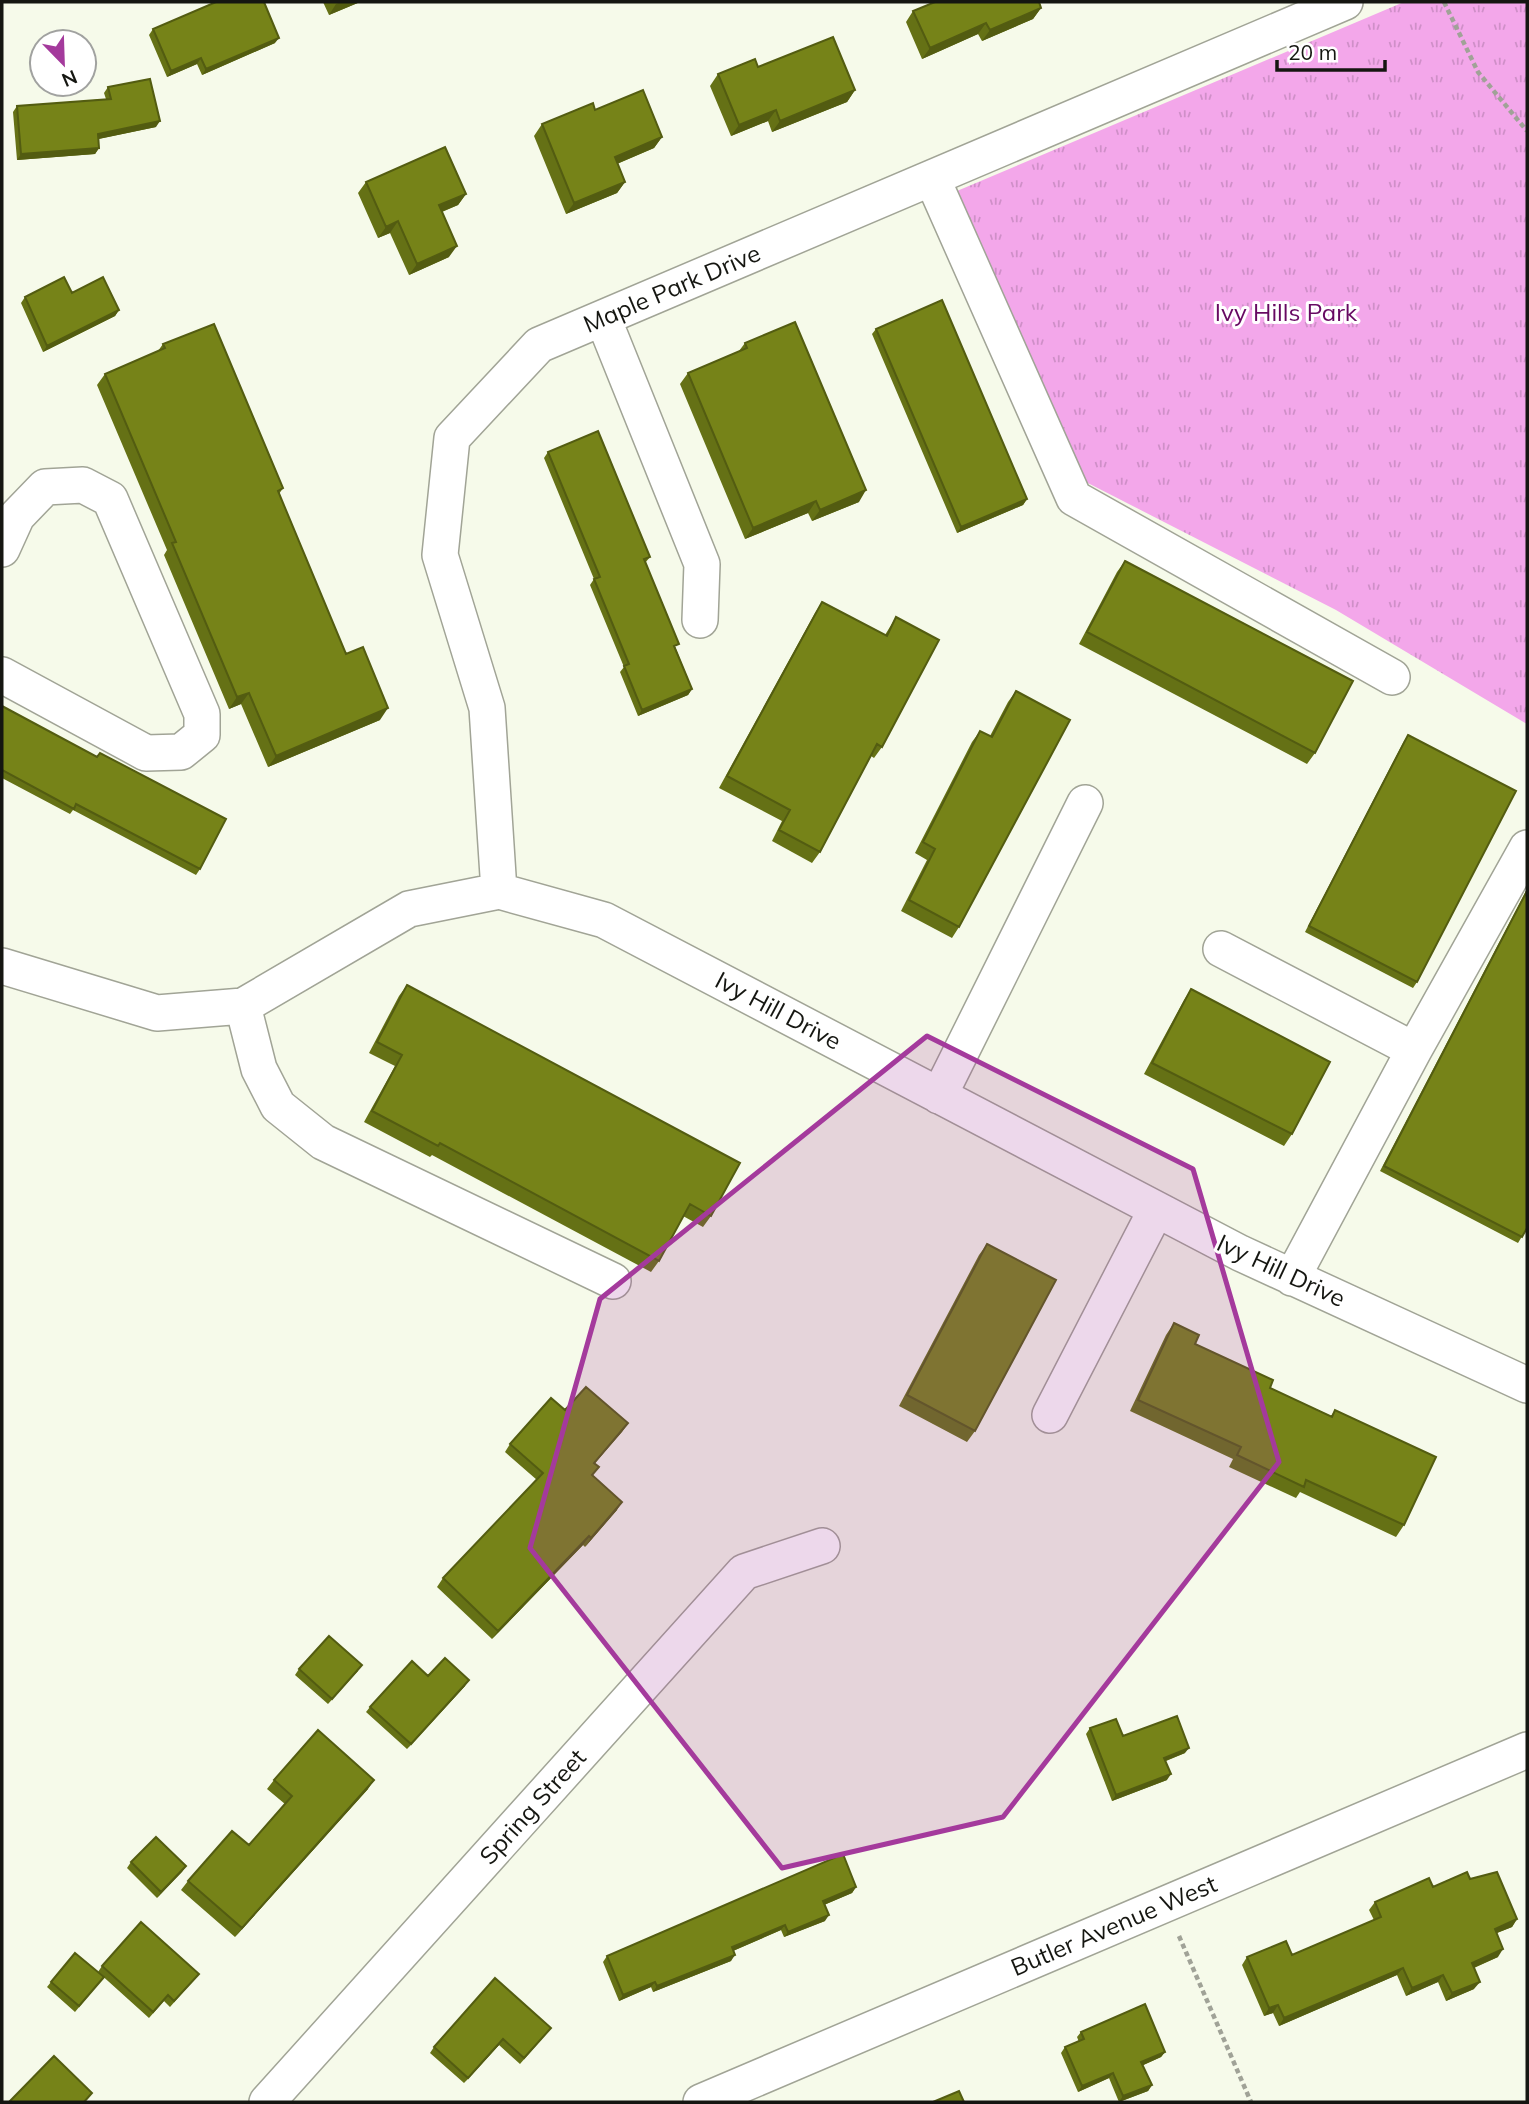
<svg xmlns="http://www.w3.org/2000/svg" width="1529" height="2104" viewBox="0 0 1529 2104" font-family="Mulish,sans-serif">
<defs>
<pattern id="park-tufts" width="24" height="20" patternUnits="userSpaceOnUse" patternTransform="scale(1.75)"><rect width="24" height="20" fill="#f3a7ea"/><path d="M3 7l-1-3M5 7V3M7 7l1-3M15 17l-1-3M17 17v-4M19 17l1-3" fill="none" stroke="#cf8fc8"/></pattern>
</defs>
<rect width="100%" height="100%" fill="#f6faea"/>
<path fill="url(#park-tufts)" d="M1404,2H1527V724L1336,610L1080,479L957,191Z"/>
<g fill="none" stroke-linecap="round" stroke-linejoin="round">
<g stroke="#a1a496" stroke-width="38">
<path id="minor" d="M932,178L1074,498L1392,677
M603,318L702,564L700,620
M2,549L17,516L45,487L83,485L110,499L202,714V735L181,752L146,753L2,675
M499,891L487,708L440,555L452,438L539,345L1345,2
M1221,949L1414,1050
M2,966L157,1013L243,1006L409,909L499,891L604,920L1240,1253L1527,1385
M243,1006L259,1069L278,1106L323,1142L613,1281
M939,1096L1085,803
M1292,1278L1414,1050L1527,848
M1050,1415L1156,1210
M267,2102L744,1572L822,1546
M701,2102L1527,1750"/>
</g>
<path stroke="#a0a297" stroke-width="4.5" stroke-dasharray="5 3.5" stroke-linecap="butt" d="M1444,2L1478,72L1527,131
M1179,1936L1251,2102"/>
<use href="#minor" stroke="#fff" stroke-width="35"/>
</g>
<path fill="#657115" d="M323,2H360L329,15Z
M1041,8L1033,19L982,41L978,34L922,59L906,22L913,11Z
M153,29L275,43L202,75L197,64L167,77L149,35Z
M758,67L855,90L847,102L772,132L768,121L731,136L710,86L718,74Z
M108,87L156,127L98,139L99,148L95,154L17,160L13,112L17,106L106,99L104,93Z
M595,110L662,137L654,148L617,164L625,182L617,193L566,214L534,136L542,124Z
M366,182L466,194L458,205L442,212L449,257L409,275L390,233L378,238L358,193Z
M72,293L119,310L115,316L43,352L21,303L25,297Z
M876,329L1027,499L1023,505L957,533L872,334Z
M745,343L859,502L812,521L808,513L745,539L680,384L688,373L739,351Z
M163,344L283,488L279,494L346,654L380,720L268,767L241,704L229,709L164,555L167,550L97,385L105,374L158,351Z
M548,452L650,557L645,563L676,649L692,689L688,695L638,716L620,672L624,667L590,585L594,579L544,458Z
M1125,561L1315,753L1307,764L1079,644L1117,572Z
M822,602L885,635L896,617L882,747L874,758L871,756L820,852L812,863L772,841L782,821L719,788L815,613Z
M1016,691L959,927L952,938L901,911L927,860L915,853L972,742L980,731L990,736L1008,702Z
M2,706L97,757L200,869L196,875L73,810L70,814L2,778Z
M1408,735L1417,982L1413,988L1305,932L1404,741Z
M1527,889V1228L1518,1243L1380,1171Z
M407,985L711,1216L703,1227L683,1216L659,1261L651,1272L432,1155L430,1157L364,1122L395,1066L369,1053L399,996Z
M1191,989L1292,1134L1284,1146L1144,1074L1184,1000Z
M987,1244L975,1431L967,1442L899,1406L979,1255Z
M1174,1323L1195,1344L1270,1388L1331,1416L1335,1410L1404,1525L1396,1537L1300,1492L1296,1498L1229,1467L1233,1459L1130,1411L1166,1335Z
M565,1410L628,1423L595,1463L593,1476L617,1510L585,1547L583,1545L492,1639L437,1587L443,1578L537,1480L505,1452L510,1444Z
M299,1669L358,1671L328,1704L295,1675Z
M428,1676L465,1686L407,1749L366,1712L370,1707Z
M1090,1728L1123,1736L1185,1753L1166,1761L1167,1780L1112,1801L1086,1734Z
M274,1780L368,1789L235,1937L181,1890L188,1881L249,1845L285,1804L267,1789Z
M131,1862L186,1866L157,1898L127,1868Z
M1470,1879L1517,1919L1512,1927L1497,1933L1498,1957L1474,1968V1989L1446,2001L1438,1982L1406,1996L1397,1975L1279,2026L1273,2013L1264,2016L1242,1965L1247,1957L1292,1955L1374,1920L1369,1910L1375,1902L1433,1887Z
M856,1887L852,1893L824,1905L825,1921L784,1937L781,1930L733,1951L731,1961L653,1992L651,1987L619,2001L603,1962L607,1956Z
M102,1966L199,1974L170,2007L164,2001L149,2018L98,1972Z
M104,1977L75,2012L47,1987L51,1982Z
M1081,2032L1165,2052L1161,2057L1143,2065L1152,2085L1148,2091L1119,2102L1109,2078L1078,2092L1061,2053L1065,2047L1079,2042L1077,2037Z
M547,2033L520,2064L499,2045L464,2083L430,2053L434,2047Z"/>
<path fill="#535c11" d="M341,2H360L329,15L336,4Z
M1041,8L1033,19L982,41L990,30Z
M986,23L978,34L922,59L930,48Z
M279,38L275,43L202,75L206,69Z
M201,58L197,64L167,77L171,71Z
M855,90L847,102L772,132L780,121Z
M776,110L768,121L731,136L739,125Z
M160,121L156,127L94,140L98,134Z
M662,137L654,148L607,168L615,157Z
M99,148L95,154L17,160L21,154Z
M625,182L617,193L566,214L574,203Z
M466,194L458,205L431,216L439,205Z
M398,221L390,233L378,238L386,227Z
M457,246L449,257L409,275L417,264Z
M119,310L115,316L43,352L47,346Z
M866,490L859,502L812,521L820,510Z
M1027,499L1023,505L957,533L961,527Z
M816,501L808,513L745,539L753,528Z
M692,689L688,695L638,716L642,710Z
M249,693L241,704L229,709L237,697Z
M388,708L380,720L268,767L276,756Z
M628,1423L622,1432L588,1471L594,1463Z
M622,1502L617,1510L585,1547L591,1538Z
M589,1536L583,1545L492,1639L498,1631Z
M469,1680L465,1686L407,1749L411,1744Z
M1189,1748L1185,1753L1160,1763L1164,1758Z
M1171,1774L1167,1780L1112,1801L1116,1795Z
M374,1780L368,1789L235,1937L242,1928Z
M186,1866L182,1872L157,1898L161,1892Z
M856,1887L852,1893L819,1907L823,1901Z
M829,1915L825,1921L784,1937L788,1932Z
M1517,1919L1512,1927L1489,1936L1495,1929Z
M785,1925L781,1930L728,1953L732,1947Z
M1503,1949L1498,1957L1466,1971L1472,1963Z
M735,1955L731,1961L653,1992L657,1986Z
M1403,1968L1397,1975L1279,2026L1284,2018Z
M1443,1975L1438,1982L1406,1996L1412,1988Z
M655,1982L651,1987L619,2001L623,1995Z
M1480,1982L1474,1989L1446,2001L1452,1993Z
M1278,2005L1273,2013L1264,2016L1269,2008Z
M503,2039L499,2045L464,2083L468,2078Z
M1165,2052L1161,2057L1137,2068L1141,2062Z
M1113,2073L1109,2078L1078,2092L1082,2086Z
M1152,2085L1148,2091L1119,2102L1123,2096Z"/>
<path fill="#768318" stroke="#535c11" stroke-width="2" d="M216,2H264L279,38L206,69L201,58L171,71L153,29Z
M935,2H1039L1041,8L990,30L986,23L930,48L913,11Z
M833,37L855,90L780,121L776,110L739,125L718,74L755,59L758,67Z
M150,79L160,121L98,134L99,148L21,154L17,106L111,99L108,87Z
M643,90L662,137L615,157L625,182L574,203L542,124L593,103L595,110Z
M445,147L466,194L439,205L457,246L417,264L398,221L386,227L366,182Z
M64,277L72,293L103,277L119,310L47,346L25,297Z
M942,300L1027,499L961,527L876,329Z
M795,322L866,490L820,510L816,501L753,528L688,373L747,348L745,343Z
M214,324L283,488L278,491L346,654L363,647L388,708L276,756L249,693L237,697L172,543L176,542L105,374L165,348L163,344Z
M598,431L650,557L644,559L679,644L674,646L692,689L642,710L624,666L629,664L594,579L600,577L548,452Z
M1125,561L1353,681L1315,753L1087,632Z
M822,602L887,636L896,617L939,640L882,747L877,744L820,852L779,830L790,810L727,776Z
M1016,691L1070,720L959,927L909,900L935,849L923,842L980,731L992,737Z
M2,706L97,757L100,753L226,819L200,869L76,804L74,809L2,770Z
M1408,735L1516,791L1417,982L1309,926Z
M1527,891V1228L1522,1237L1384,1166Z
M407,985L740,1163L711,1216L690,1204L659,1261L440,1143L438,1146L372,1111L402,1055L377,1042Z
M1191,989L1330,1062L1292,1134L1152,1063Z
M987,1244L1056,1280L975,1431L907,1395Z
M1174,1323L1199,1335L1195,1344L1273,1380L1270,1388L1332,1417L1335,1410L1436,1457L1404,1525L1306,1480L1304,1487L1237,1455L1241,1447L1138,1400Z
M586,1387L628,1423L594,1463L599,1467L592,1475L622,1502L591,1538L589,1536L498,1631L443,1578L543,1473L510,1444L551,1398L565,1410Z
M329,1636L362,1665L332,1699L299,1669Z
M445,1658L469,1680L411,1744L370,1707L412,1661L428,1676Z
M1177,1716L1189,1748L1164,1758L1171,1774L1116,1795L1090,1728L1116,1719L1123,1736Z
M318,1730L374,1780L242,1928L188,1881L232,1831L249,1845L292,1796L274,1780Z
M156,1837L186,1866L161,1892L131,1862Z
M843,1854L856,1887L823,1901L829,1915L788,1932L785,1925L732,1947L735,1955L657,1986L655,1982L623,1995L607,1956Z
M1467,1872L1470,1879L1497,1872L1517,1919L1495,1929L1503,1949L1472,1963L1480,1982L1452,1993L1443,1975L1412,1988L1403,1968L1284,2018L1278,2005L1269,2008L1247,1957L1286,1941L1292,1955L1381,1917L1375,1902L1429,1878L1433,1887Z
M141,1922L199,1974L174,2001L168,1995L153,2012L102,1966Z
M75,1953L104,1977L79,2006L51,1982Z
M495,1978L551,2028L524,2058L503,2039L468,2078L434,2047Z
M1145,2004L1165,2052L1141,2062L1152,2085L1123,2096L1113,2073L1082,2086L1065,2047L1084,2039L1081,2032Z
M54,2056L92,2093L84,2102H9Z
M959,2091L964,2102H933Z"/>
<path fill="#a43a9c" fill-opacity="0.2" stroke="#a43a9c" stroke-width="5" stroke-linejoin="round" d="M927,1036L1193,1169L1279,1462L1003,1817L782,1868L530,1548L600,1299Z"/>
<g text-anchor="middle" stroke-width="6" stroke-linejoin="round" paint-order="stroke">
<g font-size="24" fill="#151611" stroke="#fff">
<text transform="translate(672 289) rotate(-23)" y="8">Maple Park Drive</text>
<text transform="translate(778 1011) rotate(28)" y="8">Ivy Hill Drive</text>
<text transform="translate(1281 1271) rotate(25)" y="8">Ivy Hill Drive</text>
<text transform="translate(533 1807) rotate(-48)" y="8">Spring Street</text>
<text transform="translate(1114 1926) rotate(-23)" y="8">Butler Avenue West</text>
</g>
<g font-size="24" fill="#670962" stroke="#fff">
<text x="1286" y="321">Ivy Hills Park</text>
</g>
</g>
<rect width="1529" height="2104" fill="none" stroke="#151611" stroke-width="7"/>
<g transform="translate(63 63) rotate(157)"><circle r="33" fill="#ffffff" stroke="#a1a2a0" stroke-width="2"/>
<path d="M0-5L12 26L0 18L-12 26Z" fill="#a43a9c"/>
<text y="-10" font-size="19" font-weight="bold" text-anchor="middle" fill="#151611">N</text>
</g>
<path d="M1277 60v10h108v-10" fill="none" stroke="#151611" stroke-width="3.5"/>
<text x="1288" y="60" font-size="21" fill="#151611" stroke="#ffffff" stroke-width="5" paint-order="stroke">20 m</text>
</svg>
